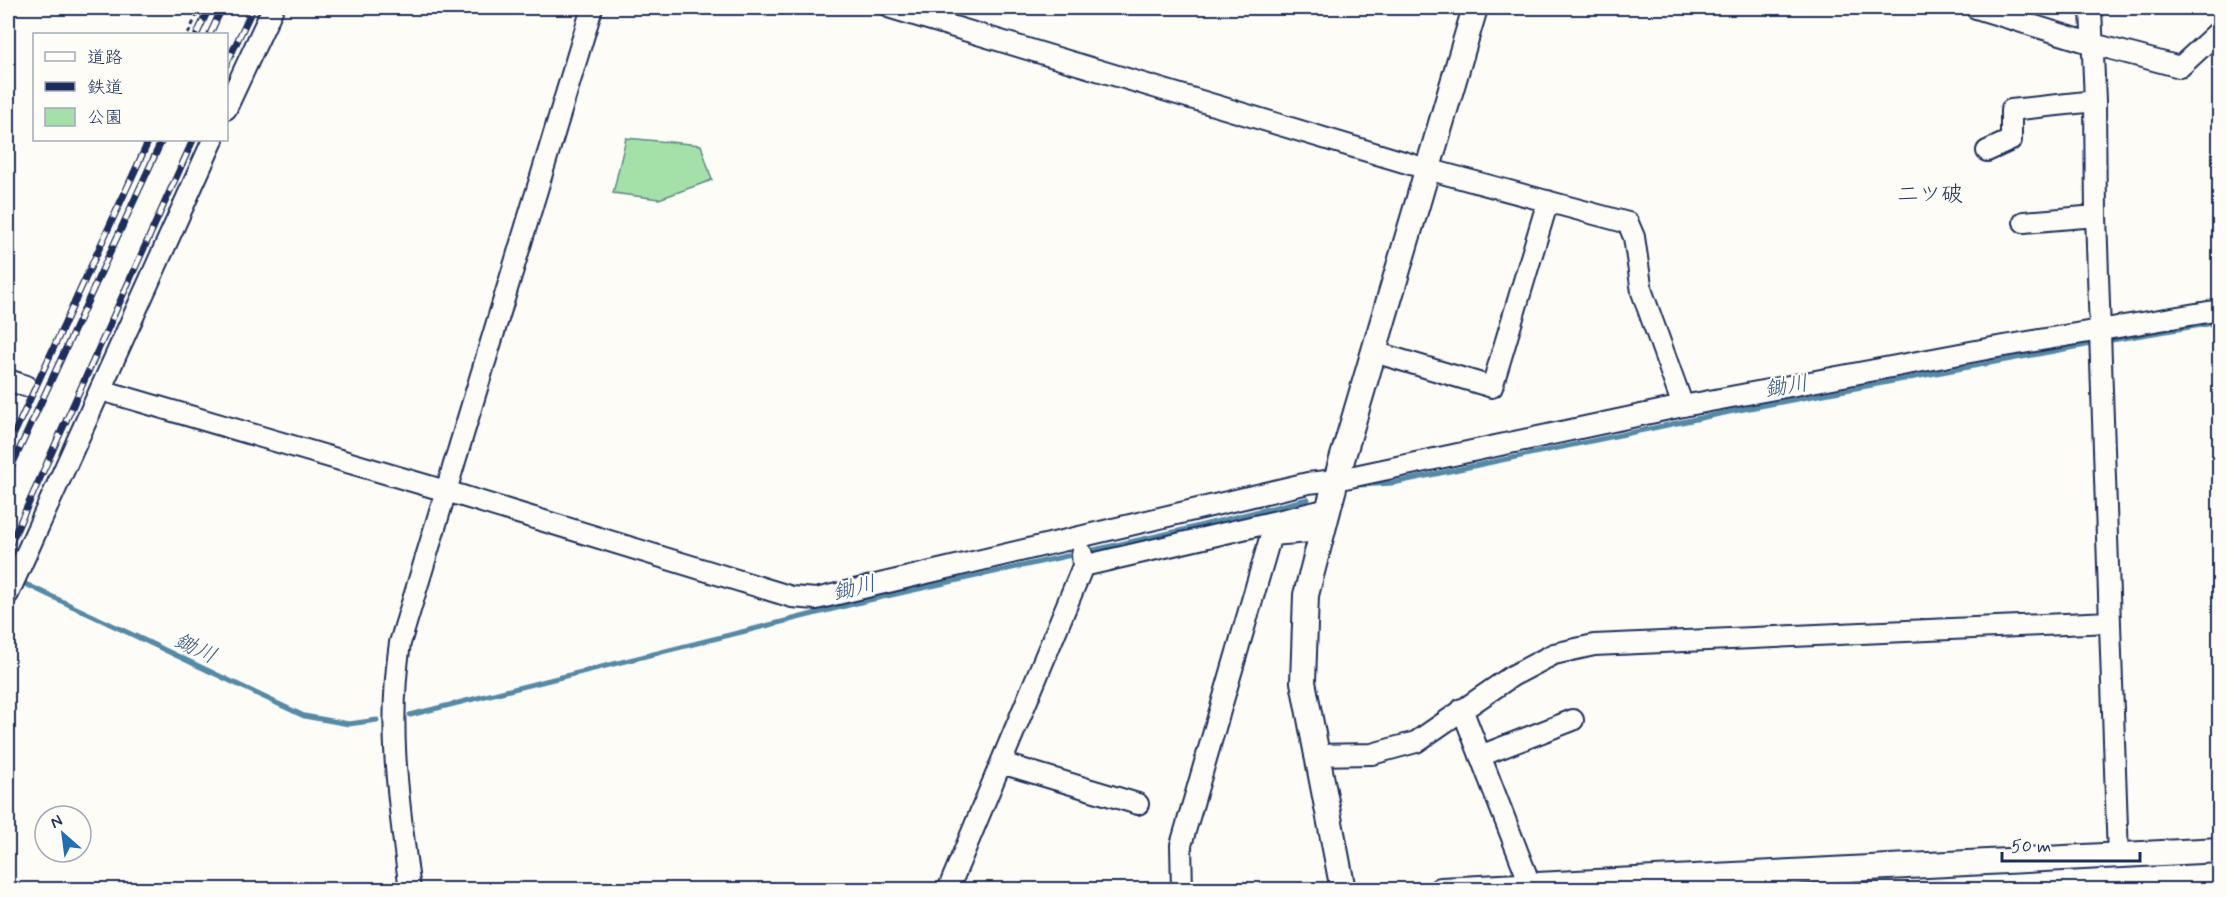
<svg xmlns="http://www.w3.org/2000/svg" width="2227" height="897" viewBox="0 0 2227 897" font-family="Mynerve,'Klee One',sans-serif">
<rect width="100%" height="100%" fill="#fdfcf7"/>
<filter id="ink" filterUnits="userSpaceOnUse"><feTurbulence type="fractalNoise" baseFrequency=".0167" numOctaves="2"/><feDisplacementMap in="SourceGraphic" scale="12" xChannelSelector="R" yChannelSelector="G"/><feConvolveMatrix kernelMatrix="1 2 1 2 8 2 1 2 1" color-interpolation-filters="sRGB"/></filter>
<g filter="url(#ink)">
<path fill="#a3e1a8" stroke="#5f8883" stroke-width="1.5" d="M626,138L701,145L712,180L659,199L613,193Z"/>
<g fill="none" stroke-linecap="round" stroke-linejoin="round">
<path stroke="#538aa7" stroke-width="5" d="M2106,341L2220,322
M1360,485L1393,483L1734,411L2097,343
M17,580L304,716L349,724L377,720
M410,715L869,600L1179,531L1308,499"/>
<g stroke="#1b2f5e" stroke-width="24">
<path id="minor" d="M891,8L1427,169L1628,223L1634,237L1642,292L1683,406
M1976,8L2093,44L2180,67L2220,30
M2091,8L2095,101L2096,216L2118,857
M226,109L273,8
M1987,151L2011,140V110L2095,101
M2024,222L2096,216
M1374,352L1492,387L1548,201
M8,380L26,386
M101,390L446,491L792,597L816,599L1308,483L1336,480L1683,406L1992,348L2220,310
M1082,554L1083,566L1329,509
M8,594L213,140
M1462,709L1530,884
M1315,755L1372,754L1416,742L1512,676L1554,654L1594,645L2110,622
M1480,756L1573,720
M1001,763L1138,804
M410,890C399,805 387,728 400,643L592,8
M948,890L1083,566
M1182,890L1181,845L1271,535L1323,531"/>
</g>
<g stroke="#1b2f5e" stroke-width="28">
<path id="tertiary" d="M1343,890L1303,682L1306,595L1336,480L1475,8
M1441,890L2220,850"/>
</g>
<path stroke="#1b2f5e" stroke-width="3" stroke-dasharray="4.5 4.5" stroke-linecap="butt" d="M188,34L200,8"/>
<use href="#minor" stroke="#fdfcf7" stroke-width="20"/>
<use href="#tertiary" stroke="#fdfcf7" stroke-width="24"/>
<g stroke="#1b2f5e" stroke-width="7">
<path id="rail" d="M197,34L209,8
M210,34L222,8
M226,65L253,8
M8,447L149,140
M8,474L162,140
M8,549L193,140"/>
</g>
<use href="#rail" stroke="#fdfcf7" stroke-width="4.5" stroke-dasharray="14" stroke-linecap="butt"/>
</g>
</g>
<g text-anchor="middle" stroke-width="4.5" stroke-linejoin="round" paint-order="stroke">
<g font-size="22" fill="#1b2f5e" stroke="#fdfcf7">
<text x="1930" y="201">二ツ破</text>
</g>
<g font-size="22" font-style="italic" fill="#375c83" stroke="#fdfcf7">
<text transform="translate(1786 385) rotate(-10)" y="8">鋤川</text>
<text transform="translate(854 587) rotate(-14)" y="8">鋤川</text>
<text transform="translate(196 647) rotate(25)" y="8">鋤川</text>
</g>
</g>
<rect width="2227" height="897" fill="none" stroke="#fdfcf7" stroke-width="30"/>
<rect x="15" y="15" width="2197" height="867" fill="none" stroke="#1b2f5e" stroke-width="2" filter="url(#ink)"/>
<rect x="33" y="33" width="195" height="108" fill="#fdfcf7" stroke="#a3aaba" stroke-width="1.5"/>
<rect x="45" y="52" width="30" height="9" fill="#fdfcf7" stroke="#a3aaba" stroke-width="1.5"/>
<text x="87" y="63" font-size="18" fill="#1b2f5e">道路</text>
<rect x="45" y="82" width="30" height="9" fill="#1b2f5e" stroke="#a3aaba" stroke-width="1.5"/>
<text x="87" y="93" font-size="18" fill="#1b2f5e">鉄道</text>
<rect x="45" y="108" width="30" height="18" fill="#a3e1a8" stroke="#a3aaba" stroke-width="1.5"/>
<text x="87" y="123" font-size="18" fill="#1b2f5e">公園</text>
<g transform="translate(63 834) rotate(332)"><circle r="28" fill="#fdfcf7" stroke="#a3aaba" stroke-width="1.5"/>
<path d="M0-4.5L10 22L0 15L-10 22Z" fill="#1f6fb2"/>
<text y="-9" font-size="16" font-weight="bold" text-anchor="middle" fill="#1b2f5e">N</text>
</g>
<path d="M2002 852v9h138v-9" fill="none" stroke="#1b2f5e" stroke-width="3"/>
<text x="2011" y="852" font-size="18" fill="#1b2f5e" stroke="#fdfcf7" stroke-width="4.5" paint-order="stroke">50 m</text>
</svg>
